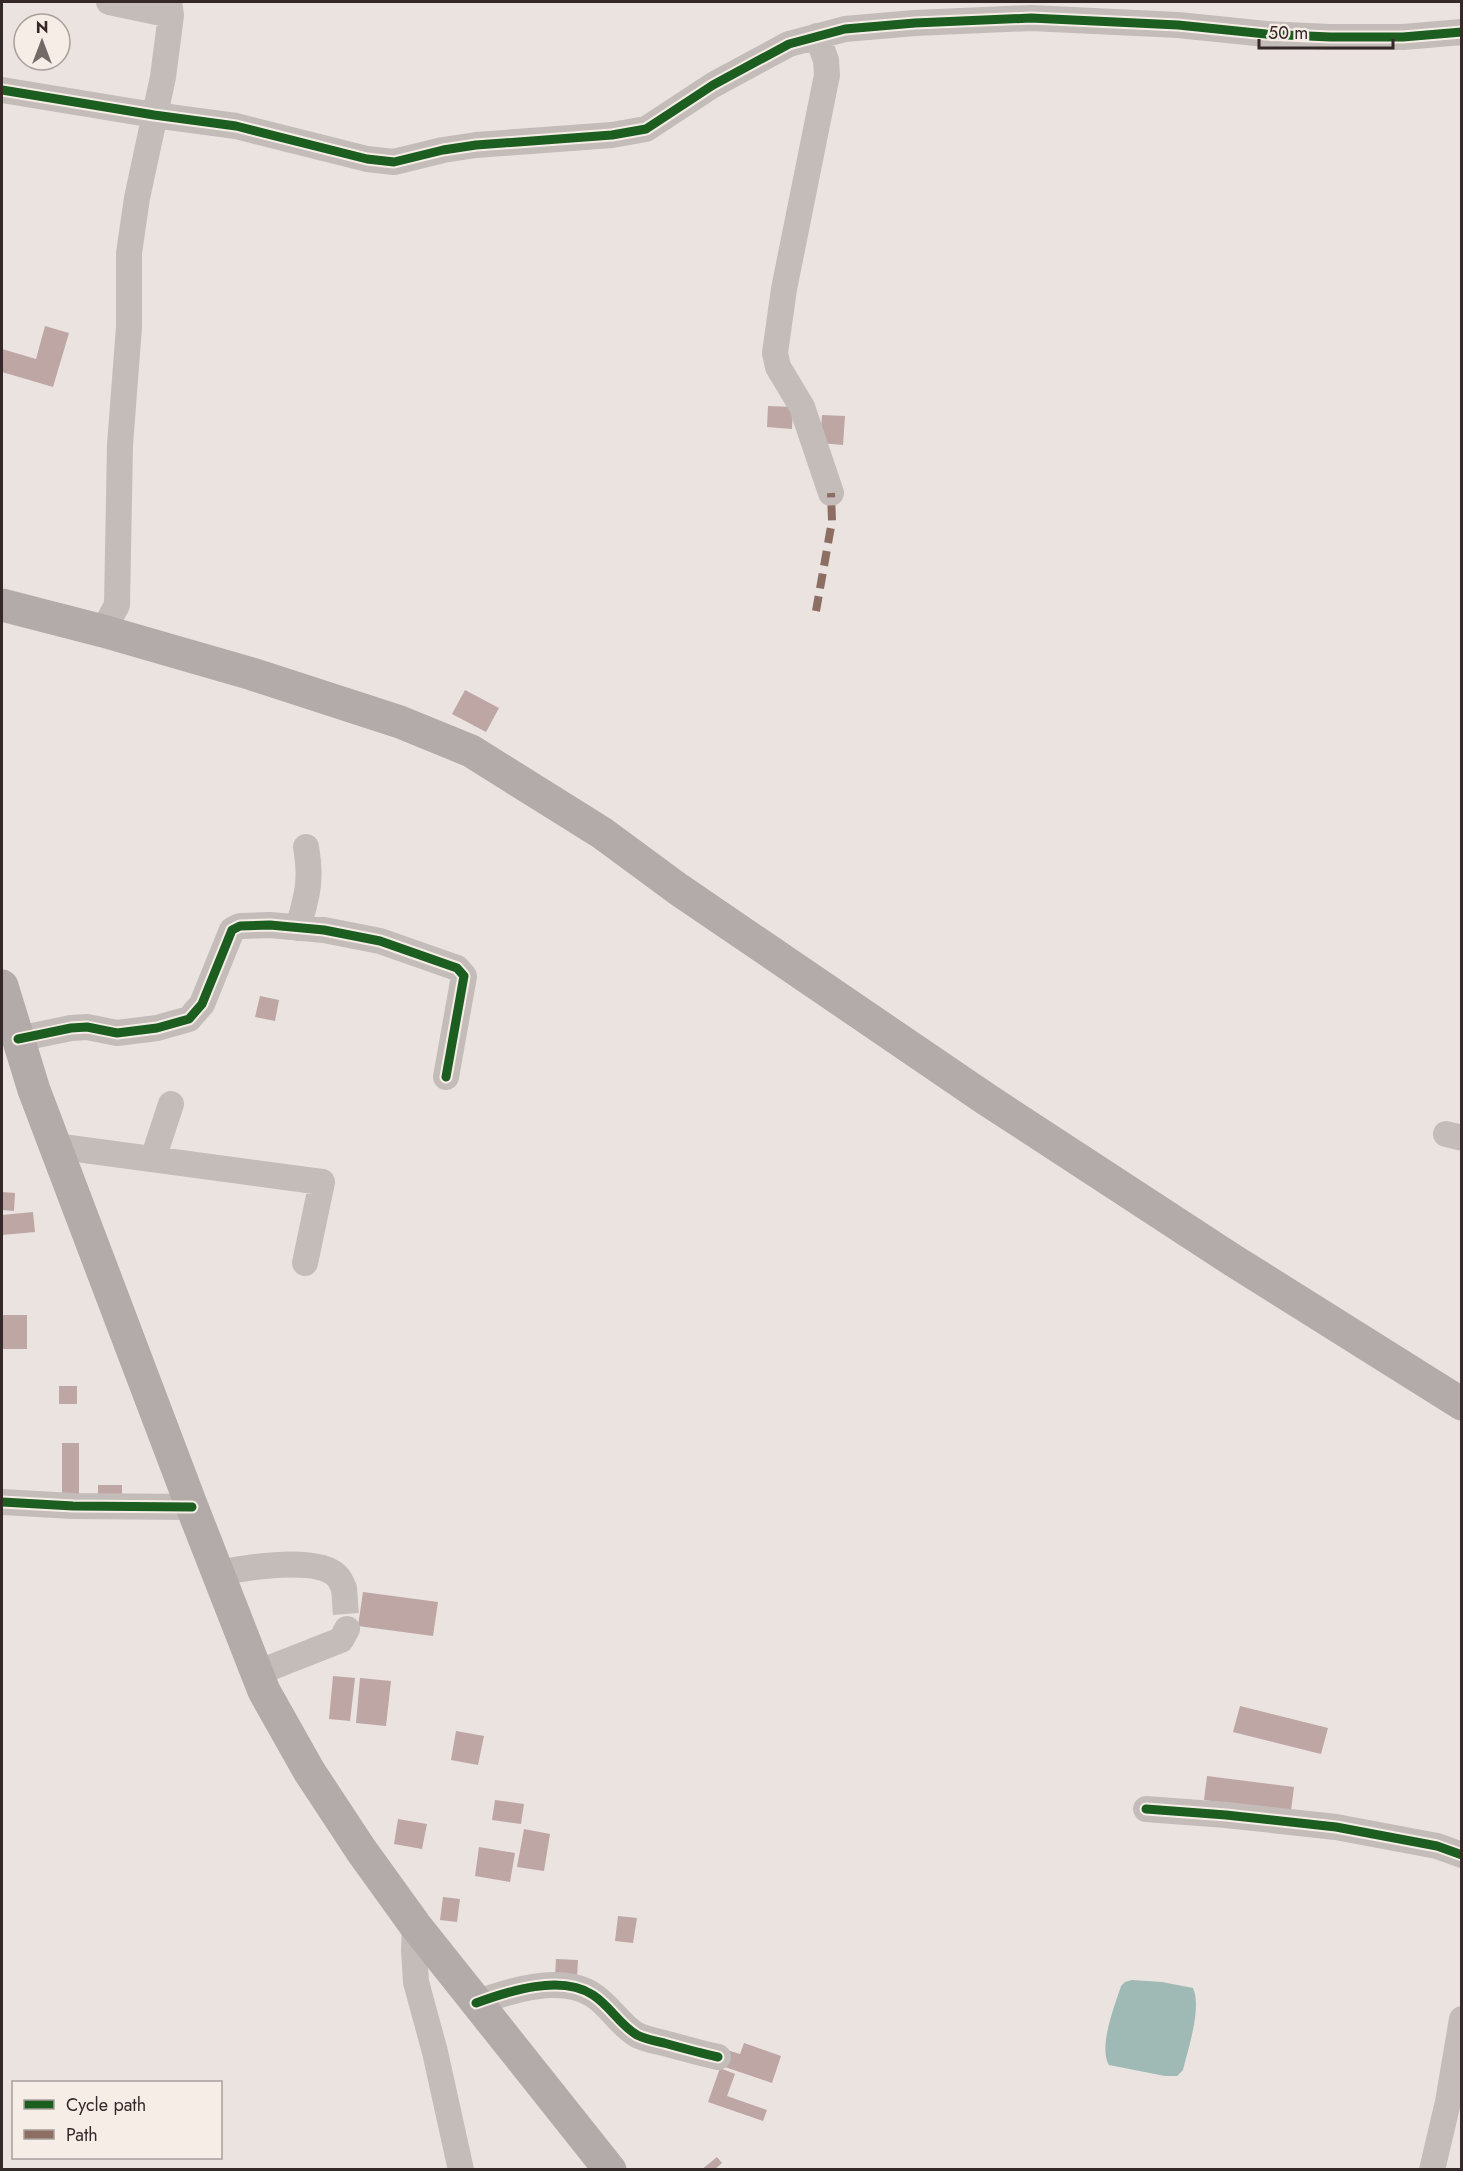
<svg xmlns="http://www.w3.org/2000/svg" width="1463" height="2171" viewBox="0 0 1463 2171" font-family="Jost,sans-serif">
<rect width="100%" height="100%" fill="#ebe3e0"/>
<path fill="#9fbab5" d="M1132,1980L1162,1982L1193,1988C1202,2008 1188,2049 1183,2070L1177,2076H1165L1109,2065C1098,2047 1115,2005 1121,1986L1125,1982Z"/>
<path fill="#bda6a4" d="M45,326L69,333L53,387L2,372V349L36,359Z
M768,406L793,407L792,429L767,427Z
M822,415L845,416L843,445L820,443Z
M465,690L499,708L486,732L452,714Z
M260,996L279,1000L275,1021L255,1017Z
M2,1192L15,1193L14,1211L2,1210Z
M33,1212L35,1232L2,1235V1215Z
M2,1315H27V1349H2Z
M59,1386H77V1404H59Z
M62,1443H79V1499H62Z
M98,1485H122V1500H98Z
M363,1592L438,1602L433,1636L358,1626Z
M333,1676L355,1678L350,1721L329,1719Z
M360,1678L391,1681L386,1726L356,1723Z
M1240,1706L1328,1728L1321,1754L1233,1732Z
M456,1731L484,1736L478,1765L451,1760Z
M1207,1776L1294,1787L1291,1811L1204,1800Z
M495,1800L524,1804L521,1824L492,1820Z
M398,1819L427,1824L422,1849L394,1844Z
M524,1829L550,1834L544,1871L517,1867Z
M479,1847L515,1853L510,1882L475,1876Z
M443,1897L460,1899L457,1922L440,1920Z
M618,1916L637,1918L633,1943L615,1941Z
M556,1959L578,1960L577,1978L555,1977Z
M744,2043L781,2056L772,2083L722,2066L727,2050L740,2054Z
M720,2068L735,2074L727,2096L767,2110L763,2121L708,2102Z
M717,2157L722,2163L714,2170H701Z"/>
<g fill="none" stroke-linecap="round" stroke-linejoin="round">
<path stroke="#c6bebb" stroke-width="26" stroke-dasharray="26 13" stroke-linecap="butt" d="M344,1588L347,1629"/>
<path stroke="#c4bcb9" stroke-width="26" d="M109,2L171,15
M817,36L826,60L827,75L784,289L775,353L778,367L802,407L831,493
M2,90L154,115L236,126L367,159L394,162L443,150L476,145L612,135L646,129L713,85L789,44L845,29L915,23L1031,18L1178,25L1266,34L1330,37H1403L1462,32
M103,631L117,605L120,445L129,327V253L137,198L163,77L171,15L169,2
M298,928C307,896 312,880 306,847
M18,1039L71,1028L87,1027L117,1033L157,1028L189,1019L202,1004L232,930L240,926L270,925L324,930L380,941L457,968L464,976L446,1077
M1446,1134L1462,1138
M55,1146L322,1182L305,1263
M153,1159L171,1104
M2,1502L73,1506L192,1507
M218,1573C244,1568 317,1555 337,1576C340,1578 342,1585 344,1588
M257,1673L341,1640L347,1629
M1146,1809L1226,1815L1336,1827L1437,1846L1462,1855
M415,1925L414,1950L416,1982L435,2052L461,2170
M476,2003C509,1991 561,1974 593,1995C610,2006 620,2025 637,2035C645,2039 655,2041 664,2043C682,2048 700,2053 718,2057
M1432,2170L1448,2102L1462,2019"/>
<path stroke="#b2aba9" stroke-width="33" d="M2,605L103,631L252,674L400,722L471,751L602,833L678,889L986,1099L1234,1261L1462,1404
M2,986L34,1090L192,1507L264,1691L309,1771L361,1850L415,1925L610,2170"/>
<path stroke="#8d6e63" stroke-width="8" stroke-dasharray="15 8" stroke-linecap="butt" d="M816,611L832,521L831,493"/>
<g stroke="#f7ede7" stroke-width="13">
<path id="cycleway" d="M2,90L154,115L236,126L367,159L394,162L443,150L476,145L612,135L646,129L713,85L789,44L845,29L915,23L1031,18L1178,25L1266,34L1330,37H1403L1462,32
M18,1039L71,1028L87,1027L117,1033L157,1028L189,1019L202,1004L232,930L240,926L270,925L324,930L380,941L457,968L464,976L446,1077
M2,1502L73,1506L192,1507
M1146,1809L1226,1815L1336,1827L1437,1846L1462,1855
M476,2003C509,1991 561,1974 593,1995C610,2006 620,2025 637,2035C645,2039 655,2041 664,2043C682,2048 700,2053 718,2057"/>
</g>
<use href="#cycleway" stroke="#1b5e20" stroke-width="9"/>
</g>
<rect width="1463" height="2171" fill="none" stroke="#342928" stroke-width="6"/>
<rect x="12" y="2081" width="210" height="78" fill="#f7ede7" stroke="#a99f9b" stroke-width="1.5"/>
<rect x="24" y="2100" width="30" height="9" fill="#1b5e20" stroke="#a99f9b" stroke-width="1.5"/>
<text x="66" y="2111" font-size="18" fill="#342928">Cycle path</text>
<rect x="24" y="2130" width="30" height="9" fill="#8d6e63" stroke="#a99f9b" stroke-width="1.5"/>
<text x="66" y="2141" font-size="18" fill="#342928">Path</text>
<g transform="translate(42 42)"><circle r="28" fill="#f7ede7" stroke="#a99f9b" stroke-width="1.5"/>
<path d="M0-4.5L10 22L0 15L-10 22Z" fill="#746a68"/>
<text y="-9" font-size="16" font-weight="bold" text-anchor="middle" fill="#342928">N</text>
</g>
<path d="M1259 39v9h134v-9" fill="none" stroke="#342928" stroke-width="3"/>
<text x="1268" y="39" font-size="18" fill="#342928" stroke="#f7ede7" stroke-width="4.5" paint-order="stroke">50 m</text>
</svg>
